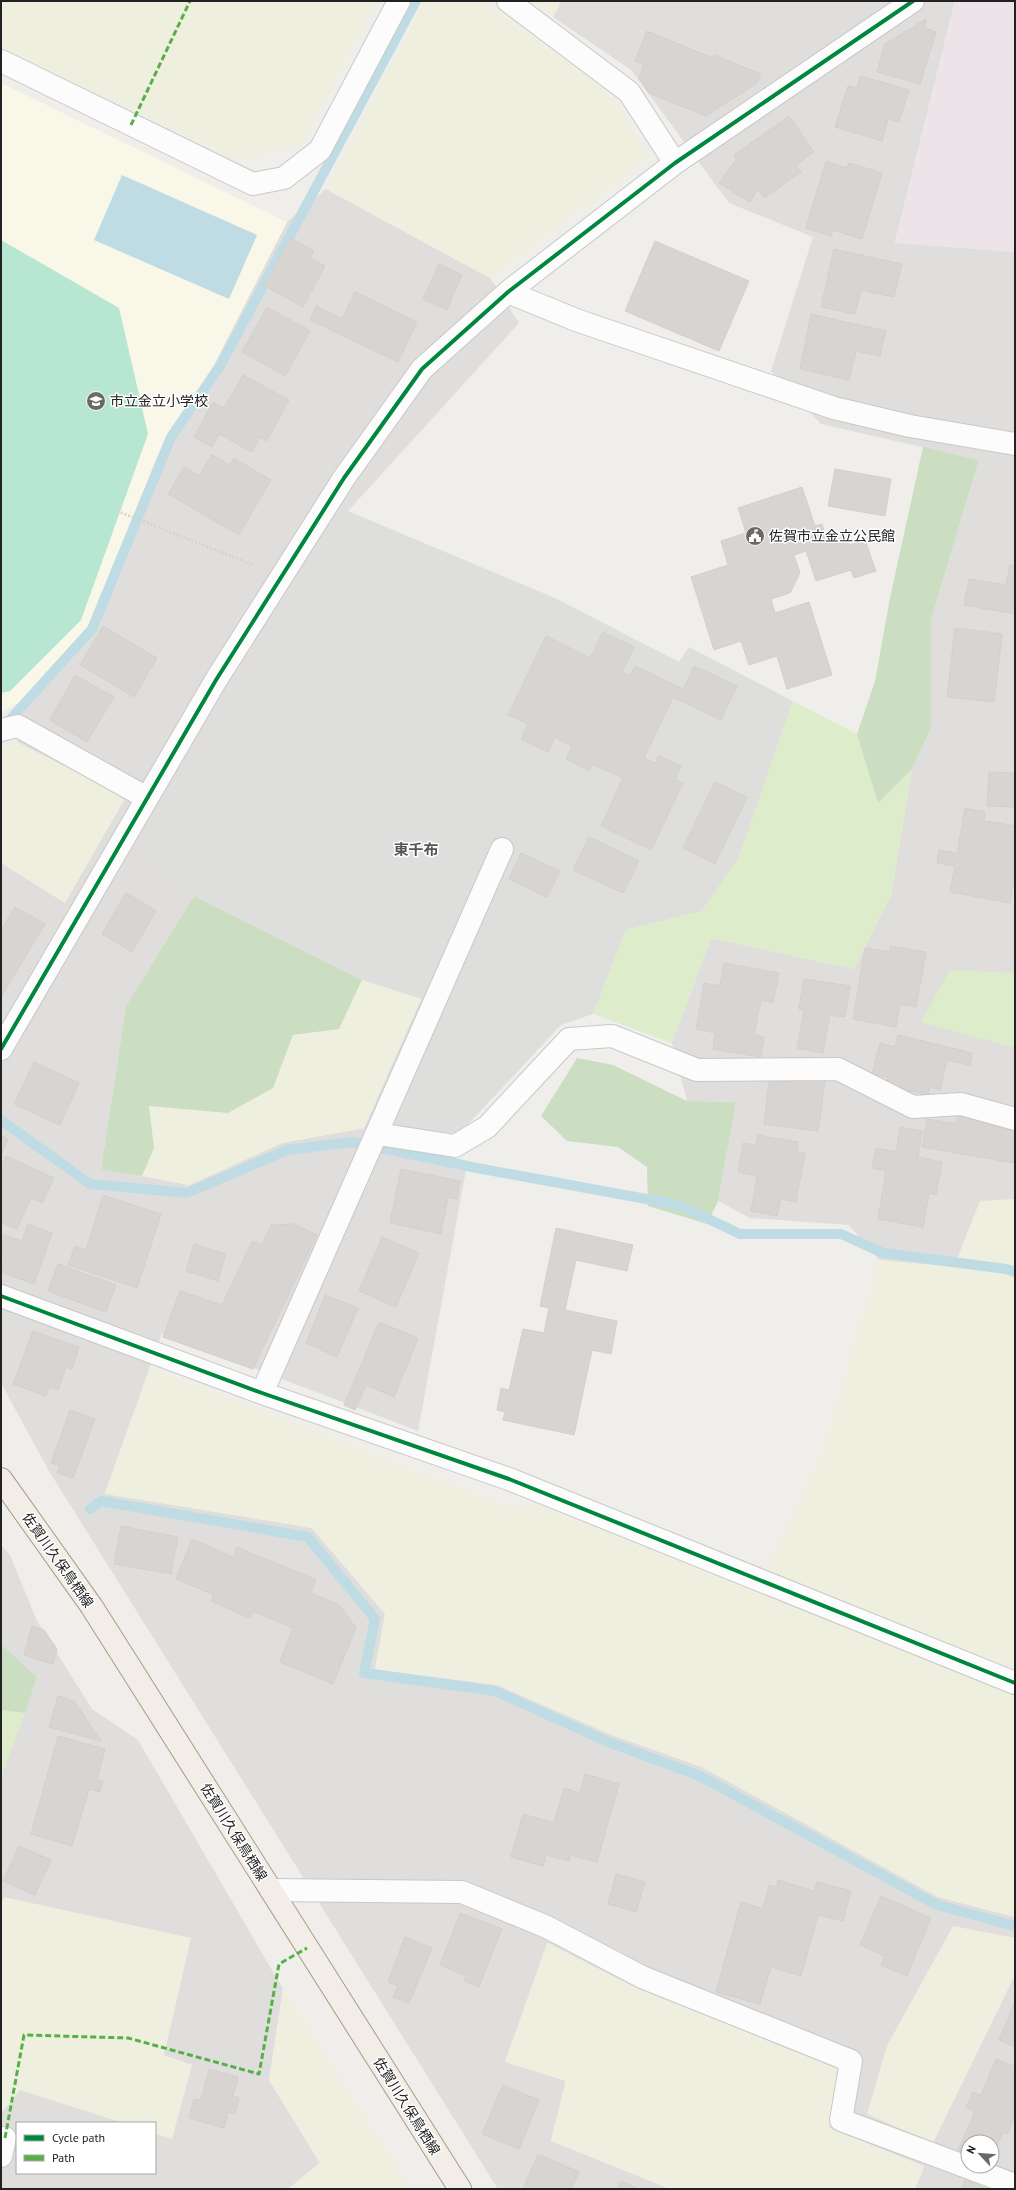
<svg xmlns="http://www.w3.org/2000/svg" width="1016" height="2190" viewBox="0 0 1016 2190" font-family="'PT Sans','Noto Sans JP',sans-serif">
<rect width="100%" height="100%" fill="#f0eeeb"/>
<path fill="#dfdedc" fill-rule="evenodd" d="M561,1H955L895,242L1015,252V1199L980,1202L954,1267L879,1260L849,1225L750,1218L718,1201L736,1102L687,1101L672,1043L711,938L854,969L891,895L912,769L931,728V620L979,460L821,424L771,371L813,237L729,203L631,70L553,17Z
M326,189L490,278L519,323L348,511L143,858L194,896L126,1006L101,1168L189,1185L282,1143L364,1128L466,1170L418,1431L162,1333L105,1493L312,1528L385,1614L375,1669L497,1685L612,1735L702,1767L938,1897L1015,1917V2189H915L924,2166L829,2128L630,1985L548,1943L566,2080L551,2141L670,2189H498L49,1471L1,1383V744L17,742L24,700L89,627L168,437L214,365L287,222ZM968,2142H992V2166H968Z
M1,1545L10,1555L37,1621L92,1709L138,1740L283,1989L269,2080L320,2163L288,2189H1V1777L37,1677L1,1644ZM17,2123H155V2173H17Z"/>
<path fill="#ede4e9" d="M955,1H1015V252L895,243Z"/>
<path fill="#f8f7e8" d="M1,83L287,222L214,365L168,437L89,627L24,700L1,712Z"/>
<path fill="#dededc" d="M348,511L557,599L679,662L689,647L793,701L739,857L702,911L626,930L593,1014L561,1025L460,1133L364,1128L421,999L362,980L194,896L142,857Z"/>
<path fill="#efefdf" d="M1,1H377L302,144L238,161L1,47Z
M424,1H482L612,94L650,157L490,278L326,189Z
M535,1H561L553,17L535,3Z
M17,742L126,797L65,903L1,863V744Z
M362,980L421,999L364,1128L282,1143L189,1185L142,1176L154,1148L149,1106L228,1113L273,1088L293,1035L339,1029Z
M1015,1199V1669L764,1572L821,1457L879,1260L954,1267L980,1201Z
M151,1368L516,1510L532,1503L1015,1694V1917L938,1897L702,1767L612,1735L497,1685L375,1669L385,1614L312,1528L105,1494Z
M4,1897L191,1938L164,2055L192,2065L172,2139L155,2134V2123H123L20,2090L1,2114V1905Z
M953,1926L1015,1938V1975L933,2143L867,2114L887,2046Z
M547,1943L630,1985L839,2069L829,2128L924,2167L915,2189H670L551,2140L566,2081L505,2062Z
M283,1989L412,2189H288L320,2163L269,2080Z"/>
<path fill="#ddeccb" d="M793,701L857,734L878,802L912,769L891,895L854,969L711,938L672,1043L593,1014L626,930L702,911L739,857Z
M950,970L1015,973V1048L921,1022Z
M1,1710L25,1713L1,1777Z"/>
<path fill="#cbdec1" d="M923,447L979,460L931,620V728L912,769L878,803L857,734L875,681L890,598Z
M194,896L362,980L339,1029L293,1035L273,1088L228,1113L149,1106L154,1148L142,1176L101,1169L126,1006Z
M577,1058L613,1065L687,1101L736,1102L718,1201L707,1224L648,1206L647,1167L618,1147L567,1141L541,1116Z
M1,1644L37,1677L25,1713L1,1710Z"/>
<path fill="#b7e6d2" d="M1,240L119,308L148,434L81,620L10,691L1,693Z"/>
<path fill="#bfdbe3" d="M122,175L257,235L229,299L94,240Z"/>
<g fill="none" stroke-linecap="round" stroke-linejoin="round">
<path stroke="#bfdbe3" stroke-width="10" d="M5,725L92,629L171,437L220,366L416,1
M1,1120L90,1184L187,1193L287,1150L352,1142L477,1168L679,1205L740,1234H841L883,1253L1006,1269L1015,1272
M90,1509L101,1501L308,1537L375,1619L364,1673L495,1691L608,1742L700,1776L937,1905L1015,1926"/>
</g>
<path fill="#d7d4d2" stroke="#d3d0cc" d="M926,19L924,28L936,32L920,84L877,72L885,44Z
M647,31L713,58L714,55L761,74L757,83L706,116L649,93L639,78L644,65L635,61Z
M860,76L909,90L899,122L888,119L882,141L835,127L848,86L857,88Z
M789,116L814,152L796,165L801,172L764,198L758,189L750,202L719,183L736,160L734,155Z
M826,161L847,168L849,163L882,173L862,239L833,230L831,236L806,228Z
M290,238L314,251L310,258L325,266L303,307L265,286Z
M655,241L749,281L719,351L625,311Z
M834,249L902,264L894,297L861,290L855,314L821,307Z
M439,264L462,275L447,310L423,299Z
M355,292L417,322L398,362L310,320L316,306L342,319Z
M267,307L310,331L285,376L242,352Z
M811,314L886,331L880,356L856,351L849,380L800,369Z
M243,375L289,400L267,441L260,437L252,452L219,434L212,447L194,437L213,402L224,408Z
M212,455L230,465L234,458L271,480L239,535L168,494L184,467L199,476Z
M835,469L891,479L885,516L828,506Z
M802,487L815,526L822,524L825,535L831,533L834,541L846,536L849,545L865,540L876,571L854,578L851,570L816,581L806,551L794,555L800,573L790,593L771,599L775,613L809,602L832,675L787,689L777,656L749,665L741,641L714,650L691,577L728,565L721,541L746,533L738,508Z
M1010,565L1015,566V614L964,605L969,579L1006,585Z
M103,626L157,658L134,697L80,665Z
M955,628L1002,634L994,702L947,697Z
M603,632L634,647L622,672L630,676L635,666L683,689L694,666L737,686L721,720L673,697L644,758L655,763L659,756L681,766L675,780L683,783L651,850L601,826L623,778L592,764L589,771L566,759L572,746L555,737L548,752L521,739L528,724L508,715L546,636L590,658Z
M75,675L114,697L87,742L50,720Z
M989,772L1015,773V807L987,806Z
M715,782L747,797L715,864L683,848Z
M965,808L985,812L984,821L1015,826V872L1010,903L950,892L955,866L937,863L939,850L957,853Z
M589,837L639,861L623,893L573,870Z
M521,853L560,871L547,897L509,879Z
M126,893L156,911L132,952L102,934Z
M15,907L45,924L1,997V930Z
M890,946L926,952L916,1007L900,1004L896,1027L853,1019L865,948L890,952Z
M724,963L779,973L773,1003L761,1000L754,1035L764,1037L761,1057L713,1049L715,1033L696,1029L704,983L720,986Z
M804,979L850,986L845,1017L830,1015L823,1053L797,1048L804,1010L799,1009Z
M898,1035L972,1053L970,1065L947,1060L940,1090L930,1087L928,1095L886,1085L888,1077L872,1074L880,1043L895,1047Z
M34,1062L79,1083L60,1125L14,1104Z
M770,1074L825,1081L818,1131L764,1124Z
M958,1116L1015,1126L1014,1163L922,1147L927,1119L956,1124Z
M900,1127L922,1131L918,1157L942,1162L936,1195L929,1193L923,1227L878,1219L886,1171L872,1168L876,1148L896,1152Z
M758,1135L798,1142L797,1152L805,1153L796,1202L781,1199L777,1216L751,1211L757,1176L738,1172L743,1143L756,1145Z
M1,1136L8,1139L1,1155Z
M6,1156L54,1178L42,1203L31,1198L17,1229L1,1222V1167Z
M401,1169L460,1181L457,1199L448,1197L441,1234L390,1223Z
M103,1195L161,1214L137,1288L68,1265L75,1246L86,1250Z
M28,1224L52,1233L34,1284L1,1272L4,1260L1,1259V1234L22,1241Z
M294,1224L317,1235L253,1369L163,1337L180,1291L222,1305L252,1241L262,1245L271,1225Z
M556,1228L633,1245L627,1271L576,1260L565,1310L617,1321L611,1354L592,1350L574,1435L503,1420L505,1412L497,1410L501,1388L509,1390L523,1329L544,1333L549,1308L540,1306Z
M382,1237L419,1253L396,1307L359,1291Z
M194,1244L226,1254L218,1281L186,1271Z
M58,1264L116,1285L106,1312L48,1291Z
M325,1295L358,1308L337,1357L306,1343Z
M379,1322L418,1338L394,1397L366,1385L355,1410L344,1405Z
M33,1331L79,1347L72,1369L66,1367L58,1390L49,1387L46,1396L13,1384Z
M70,1410L95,1419L73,1478L57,1473L60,1466L51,1463Z
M121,1526L178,1537L171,1574L114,1564Z
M192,1539L233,1557L237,1547L316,1580L311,1593L339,1605L356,1628L333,1684L280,1662L293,1628L253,1611L250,1618L211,1601L214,1595L176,1579Z
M32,1626L44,1630L57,1649L53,1664L24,1655Z
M58,1696L74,1701L101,1741L49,1727Z
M58,1736L105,1749L97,1779L103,1781L100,1792L89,1789L72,1846L31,1834Z
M585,1774L619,1784L597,1862L570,1855L569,1861L546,1855L543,1866L511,1857L523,1814L554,1823L564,1788L580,1793Z
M19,1846L51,1860L35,1895L3,1881Z
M616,1874L645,1882L636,1912L608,1904Z
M778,1880L814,1891L817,1882L851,1891L843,1921L818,1915L801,1976L771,1967L760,2004L716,1992L741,1902L763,1909L769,1885L777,1887Z
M881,1896L931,1918L907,1976L881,1965L885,1956L860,1945Z
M460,1913L502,1929L479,1987L464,1981L466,1976L440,1965Z
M405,1937L432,1948L409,2003L393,1997L398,1986L388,1982Z
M1015,2002V2047L999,2040Z
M996,2059L1015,2067V2115L1007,2134L1003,2132L992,2158V2142H968V2154L958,2150L975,2111L966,2107L973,2092L981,2095Z
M209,2069L238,2077L233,2096L239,2098L235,2114L228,2112L224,2128L189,2118L194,2099L201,2100Z
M503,2085L539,2100L519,2149L482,2134Z
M538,2154L579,2172L571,2189H523Z
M965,2180L987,2189H962Z
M621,2181L638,2189H617Z"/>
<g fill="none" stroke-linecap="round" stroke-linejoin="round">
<g stroke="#c9c8c7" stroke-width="24">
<path id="street" d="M508,1L629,92L675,163
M1,61L253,184L284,178L320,150L399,1
M508,292L576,320L834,408L910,426L1015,444
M1,730L18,726L147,798
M1,1049L216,680L344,478L422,369L508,292L675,163L913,1
M378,1134L455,1146L487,1127L569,1039L612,1036L697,1070L838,1069L913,1107L961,1104L1015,1119
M1,1296L262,1393L509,1479L1015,1683
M262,1393L502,849
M271,1890L462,1892L547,1927L642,1977L851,2061L841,2120L1015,2185
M1,2156L5,2138"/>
</g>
<g stroke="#a79c86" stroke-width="24">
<path id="primary" d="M1,1479L92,1607L460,2189"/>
</g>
<path stroke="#dccecd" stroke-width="2.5" stroke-dasharray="2 2" stroke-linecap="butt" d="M117,511L254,565"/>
<use href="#street" stroke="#fdfcfc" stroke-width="22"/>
<use href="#primary" stroke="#f3ede7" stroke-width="22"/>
<path stroke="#55b145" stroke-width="3" stroke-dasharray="6 3" stroke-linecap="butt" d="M131,125L190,1
M5,2138L24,2035L128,2038L259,2074L279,1964L307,1948"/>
<g stroke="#fff" stroke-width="6">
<path id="cycleway" d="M1,1049L216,680L344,478L422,369L508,292L675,163L913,1
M1,1296L262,1393L509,1479L1015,1683"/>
</g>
<use href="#cycleway" stroke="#00873e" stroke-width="4"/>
</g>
<defs>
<g id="school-disc" transform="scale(1)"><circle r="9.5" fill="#6a6968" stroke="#fff"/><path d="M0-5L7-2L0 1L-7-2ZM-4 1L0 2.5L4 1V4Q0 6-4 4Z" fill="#fff"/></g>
<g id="civic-disc" transform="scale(1)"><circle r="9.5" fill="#6a6968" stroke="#fff"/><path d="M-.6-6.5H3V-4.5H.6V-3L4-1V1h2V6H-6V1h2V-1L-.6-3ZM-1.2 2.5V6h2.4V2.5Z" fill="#fff"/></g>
</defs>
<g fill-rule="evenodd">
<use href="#school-disc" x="96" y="401"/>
<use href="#civic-disc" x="755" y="536"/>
</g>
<g text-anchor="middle" stroke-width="3" stroke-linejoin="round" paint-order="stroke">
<g font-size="14" fill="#222" stroke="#fff" text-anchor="start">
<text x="110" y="406">市立金立小学校</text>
<text x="769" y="541">佐賀市立金立公民館</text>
</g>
<g font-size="14" fill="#222" stroke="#fff">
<text transform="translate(58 1560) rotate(55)" y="5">佐賀川久保鳥栖線</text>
<text transform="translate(234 1832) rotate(58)" y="5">佐賀川久保鳥栖線</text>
<text transform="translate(407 2106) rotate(58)" y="5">佐賀川久保鳥栖線</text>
</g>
<g font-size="15" font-weight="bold" fill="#555" stroke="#fff">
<text x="416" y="855">東千布</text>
</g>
</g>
<rect width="1016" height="2190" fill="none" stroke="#222222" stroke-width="4"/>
<rect x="16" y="2122" width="140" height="52" fill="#ffffff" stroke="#a7a7a7"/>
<rect x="24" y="2135" width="20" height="6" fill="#00873e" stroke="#a7a7a7"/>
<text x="52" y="2142" font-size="12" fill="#222222">Cycle path</text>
<rect x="24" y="2155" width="20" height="6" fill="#55b145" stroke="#a7a7a7"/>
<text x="52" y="2162" font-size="12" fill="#222222">Path</text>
<g transform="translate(980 2154) rotate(296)"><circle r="19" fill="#ffffff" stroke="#a7a7a7"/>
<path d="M0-3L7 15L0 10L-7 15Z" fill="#6a6968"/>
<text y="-6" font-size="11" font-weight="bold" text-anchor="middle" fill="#222222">N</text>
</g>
</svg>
